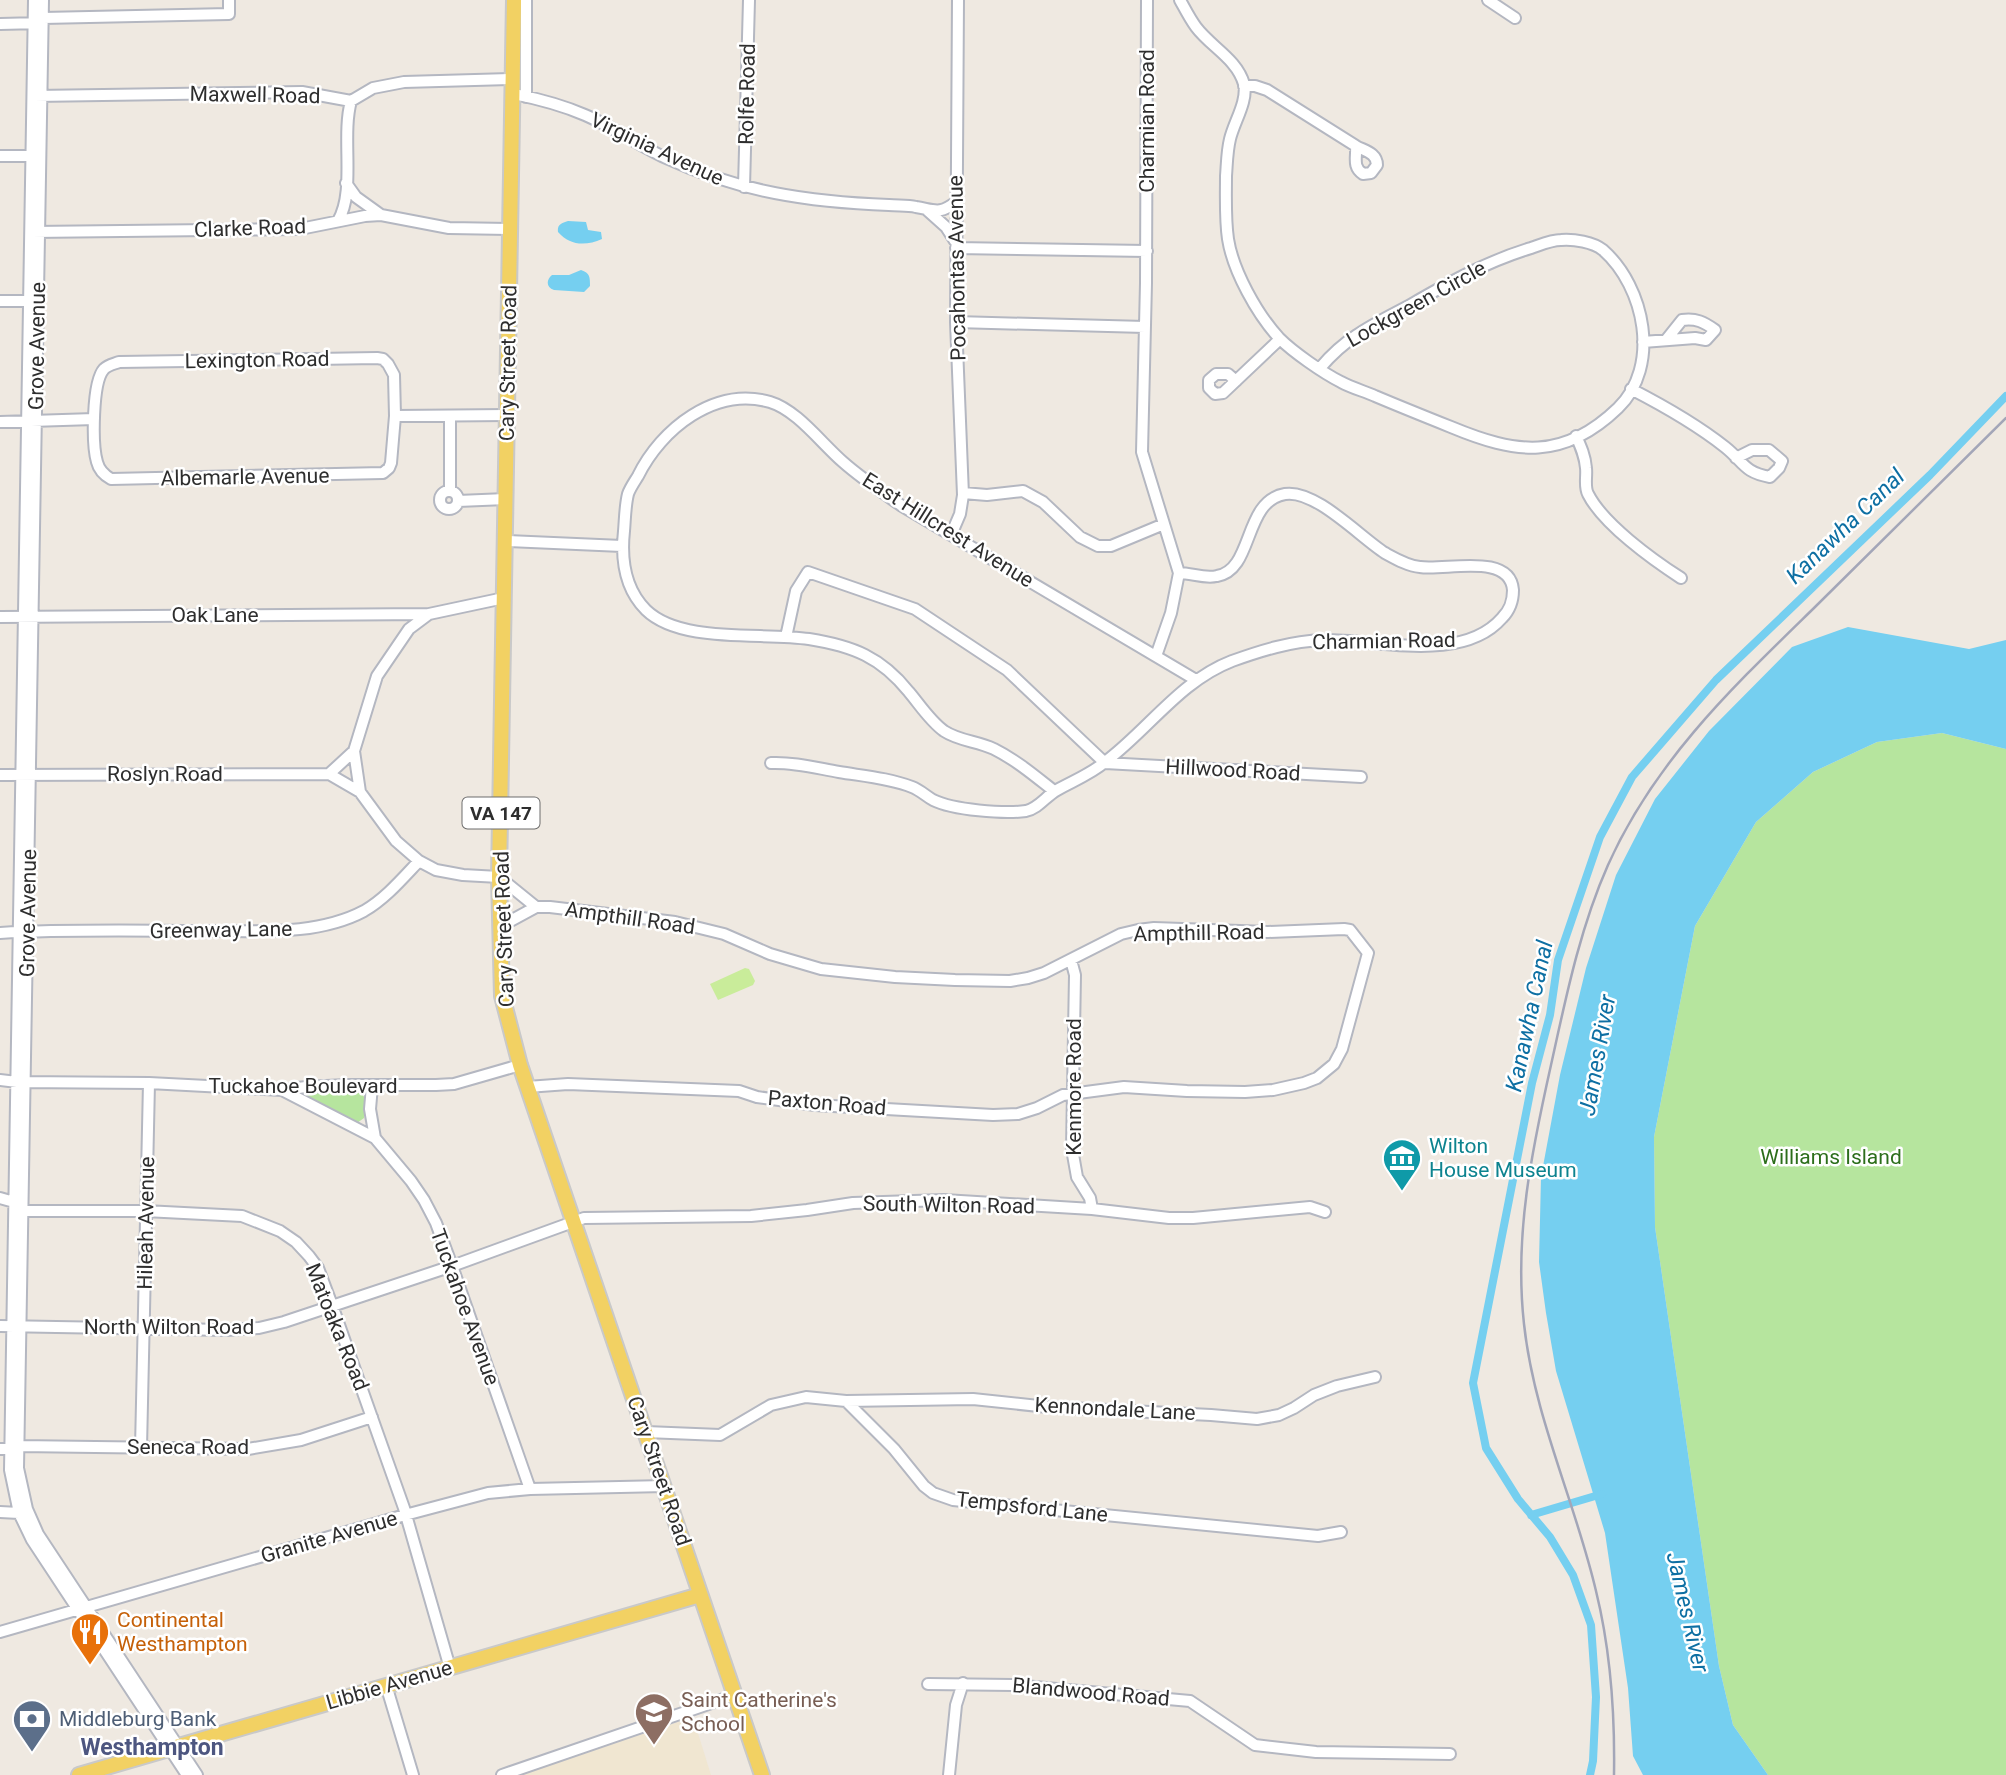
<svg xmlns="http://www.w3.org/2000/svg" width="2006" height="1775" viewBox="0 0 2006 1775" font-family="Roboto,sans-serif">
<rect width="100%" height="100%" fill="#efe9e1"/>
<path fill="#f0e6d1" d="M693,1717L711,1775H520Z"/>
<path fill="#b6e59e" d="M1942,733L2006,749V1775H1768L1733,1725L1719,1666L1655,1227L1654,1137L1695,926L1756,822L1813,772L1877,742Z
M312,1093H361L365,1098L364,1118L357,1123L306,1098L307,1094Z"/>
<path fill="#c9ec9a" d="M745,968L749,969L755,981L753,985L718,1000L710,984Z"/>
<path fill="#75cff0" d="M568,221L586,222L588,230L601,232L602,239C586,246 570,246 558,232C557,225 561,223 568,221Z
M581,270C590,273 590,277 590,286L584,292L554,290C546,287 546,280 552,275H569Z
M1848,627L1969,649L2006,640V749L1942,733L1877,742L1813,772L1756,822L1695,926L1654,1137L1655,1227L1719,1666L1733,1725L1768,1775H1643L1633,1756L1628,1688L1605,1533L1556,1371L1546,1313L1539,1262L1541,1177L1560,1075L1586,968L1616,875L1655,799L1709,731L1792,647Z"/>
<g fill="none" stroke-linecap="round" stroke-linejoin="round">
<path stroke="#75cff0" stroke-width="8" d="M1531,1515L1602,1494
M1590,1775L1593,1761L1596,1697L1591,1625L1573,1575L1550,1537L1518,1499L1486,1448L1473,1383L1532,1083L1550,1015L1558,960L1600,837L1632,777L1716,680L1930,475L2006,396"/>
<g stroke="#b4b7c1" stroke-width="14">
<path id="minor" d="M34,0L10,1470L19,1513L32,1540L187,1775
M43,0L18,1468L27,1509L38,1534L197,1775
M1147,0L1146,283L1142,452L1179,573L1171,613L1156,656
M1180,0C1185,9 1190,19 1196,27C1211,47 1237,59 1244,84C1248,101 1234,122 1230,139C1227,151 1227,163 1226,176C1226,196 1225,219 1228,239C1233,271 1257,314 1279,338C1293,352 1323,373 1341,382C1352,388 1364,391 1375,396C1401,407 1426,417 1451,427C1516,454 1563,461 1618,408C1661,366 1645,287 1603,250C1593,242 1574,239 1561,240C1551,240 1540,245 1531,248C1488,261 1450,282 1412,304C1394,314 1374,323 1357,335C1343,344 1331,355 1320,368
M1488,0L1515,18
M43,18L229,14V0
M0,24L40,23
M1244,86H1255L1267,90L1356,146C1365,151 1377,153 1377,165L1371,173L1363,174C1352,167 1357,157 1356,146
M514,94C539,99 562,105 585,115C613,127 638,145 666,158C740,192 809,202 889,205C898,206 907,205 916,207C935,210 939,215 956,202
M35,96L302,92L351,101L373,88L404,82L514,79
M526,97V0
M0,156H37
M346,183L356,197L381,215
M744,187L749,0
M927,210L946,227L955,241
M338,221C356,191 341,137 351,101
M32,232L300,229L365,216L381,215L449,228L509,229
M956,248L1147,251
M0,301H35
M956,322L1145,327
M1643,342L1695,338L1706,340L1715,330C1704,322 1696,318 1682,320L1666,340
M377,358L383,359L388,364L394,375L395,416L391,463L389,468L383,473L111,479C104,475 99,470 97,462C92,445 92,382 104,369C108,365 114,364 119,362Z
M1236,381L1228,374H1216L1209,380V388L1215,394L1223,393L1280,339
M1631,389C1664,406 1696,424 1725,447C1744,462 1743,472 1770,477L1779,468L1782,461L1769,450H1752L1736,458
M395,416L508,415
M0,422L94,419
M1576,436C1581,447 1585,456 1586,468C1587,476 1584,487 1588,494C1603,524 1653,560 1681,578
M450,491V416
M440 500a9 9 0 1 1 18 0a9 9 0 1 1-18 0Z
M963,493L987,495L1023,491L1043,502L1080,537L1098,546H1111L1164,524
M458,501L506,499
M951,535L960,514L963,495L956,322L958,0
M506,541L622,546
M504,598L429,614L409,629L377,676L354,751L360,792L396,841L419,861L436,870L463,875L499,877L536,907
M0,617L429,614
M786,637L796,591L808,572L915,609L1007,670L1105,763
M771,763C794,762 816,768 839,772C863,776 889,778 912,787C920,790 926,796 933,800C953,810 1004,814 1026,811C1039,808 1046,796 1057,790C1073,781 1091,774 1105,762C1148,730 1180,681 1232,661C1260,651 1291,641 1323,640C1377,639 1462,664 1502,618C1510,610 1513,602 1513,590C1510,552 1445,571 1420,567C1408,566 1396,559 1385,553C1360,537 1315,489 1285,494C1243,501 1254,570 1217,576C1204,579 1192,573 1179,573
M1105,763L1361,777
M329,774L354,751
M0,775L329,774L360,792
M1054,791C1035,776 1016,760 994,749C977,741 959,741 944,731C930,721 920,705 909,692C881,657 853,646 809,639C762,632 681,644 646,610C625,589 621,559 624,531C625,520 625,506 628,494C630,488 635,481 638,476C661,429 715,386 770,402C797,410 821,443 843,462C861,478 882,492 902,506L1196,680
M501,926L536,907H550L675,922L724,934L770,954L821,969L895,977L955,980L1010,981L1028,978L1044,973L1121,934L1138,930L1154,928L1268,932L1344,929L1350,930L1368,953L1342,1049L1334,1064L1317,1078L1304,1083L1273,1090L1245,1092L1187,1091L1124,1087L1063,1095L1037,1108L1018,1114L993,1115L815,1105L757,1097L739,1091L568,1084L527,1087
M0,933C70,929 142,931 213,931C262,931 319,935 364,911C385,899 402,879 419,861
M1071,960L1075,975L1072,1149L1077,1177L1090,1198L1092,1209
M0,1080L17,1082L149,1083L282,1090L306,1087L346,1085H436L454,1084L520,1065
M372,1086L370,1109L375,1138
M282,1090L375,1138L411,1181L424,1200L436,1223L452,1266L530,1489
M0,1198L14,1202L23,1211H145L242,1216L280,1231L296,1242L309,1256L318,1268L332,1305L404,1508L450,1668
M0,1326L226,1330L259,1328L284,1322L452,1266L584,1218L751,1216L807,1210L853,1203L944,1200L1092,1209L1169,1218H1193L1310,1207L1325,1212
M846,1401L973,1399L1048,1407L1211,1415L1257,1419L1279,1415L1294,1408L1314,1395L1337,1386L1375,1377
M646,1432L720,1435L771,1405L806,1397L846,1401L894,1449L924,1486L933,1493L953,1500L1318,1536L1341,1532
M141,1448L149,1083
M0,1449L19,1446L248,1449L301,1440L372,1417
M0,1512L19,1513
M0,1632L405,1515L488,1493L530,1489L665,1486
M928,1684L1013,1685L1190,1701L1255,1745L1316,1752L1450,1754
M386,1685L413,1775
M502,1775L735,1695
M949,1775L956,1705L963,1683"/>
</g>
<g stroke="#c9c9c9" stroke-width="18">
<path id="major" d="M514,0L499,877L502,996L520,1065L762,1775
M79,1775L700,1595"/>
</g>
<use href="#minor" stroke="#fff" stroke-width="10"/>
<use href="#major" stroke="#f2d163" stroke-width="14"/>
<path stroke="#a3a6b8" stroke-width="2.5" d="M1614,1775C1615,1713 1611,1652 1596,1591C1575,1501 1534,1417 1524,1324C1514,1235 1532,1150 1551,1065C1566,997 1580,928 1608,865C1655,760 1734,686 1814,608C1878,545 1942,482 2006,418"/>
</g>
<defs>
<g id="museum-pin" transform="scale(2.0125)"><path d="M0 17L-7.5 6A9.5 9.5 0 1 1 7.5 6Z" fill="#0f9aa8" stroke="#fff"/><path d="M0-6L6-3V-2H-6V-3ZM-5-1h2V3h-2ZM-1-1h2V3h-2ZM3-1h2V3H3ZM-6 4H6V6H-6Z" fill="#fff"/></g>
<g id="restaurant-pin" transform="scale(2.0125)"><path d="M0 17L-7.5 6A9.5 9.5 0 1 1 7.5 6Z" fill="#e8710a" stroke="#fff"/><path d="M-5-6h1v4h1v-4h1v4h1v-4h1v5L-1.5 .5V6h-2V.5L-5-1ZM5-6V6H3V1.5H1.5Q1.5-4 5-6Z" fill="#fff"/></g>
<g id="school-pin" transform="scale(2.0125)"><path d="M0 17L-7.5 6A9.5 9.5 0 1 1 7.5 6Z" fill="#8d6e63" stroke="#fff"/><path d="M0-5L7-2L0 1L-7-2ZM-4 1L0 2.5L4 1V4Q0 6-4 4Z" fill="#fff"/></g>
<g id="bank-pin" transform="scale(2.0125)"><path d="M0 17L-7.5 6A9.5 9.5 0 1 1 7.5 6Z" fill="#5c6f8a" stroke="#fff"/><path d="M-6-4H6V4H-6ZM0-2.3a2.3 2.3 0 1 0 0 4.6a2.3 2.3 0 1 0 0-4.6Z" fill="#fff"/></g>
</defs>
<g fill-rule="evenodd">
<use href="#museum-pin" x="1402" y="1158"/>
<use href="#restaurant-pin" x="90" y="1632"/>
<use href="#school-pin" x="654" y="1712"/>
<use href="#bank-pin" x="32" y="1719"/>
</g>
<g text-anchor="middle" stroke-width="5" stroke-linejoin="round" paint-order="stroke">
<rect fill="#fff" stroke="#6d6d6d" stroke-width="2" x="462.5" y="797.5" width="77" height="31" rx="5"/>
<g font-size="19" font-weight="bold" fill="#2e2e2e">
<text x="501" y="820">VA 147</text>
</g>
<g font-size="21" fill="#2e2e2e" stroke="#fff">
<text transform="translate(747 94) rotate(-89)" y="7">Rolfe Road</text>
<text transform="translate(255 95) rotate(1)" y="7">Maxwell Road</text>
<text transform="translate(1147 121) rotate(-90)" y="7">Charmian Road</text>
<text transform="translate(657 149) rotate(25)" y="7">Virginia Avenue</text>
<text transform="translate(250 228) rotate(-2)" y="7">Clarke Road</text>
<text transform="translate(957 268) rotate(-91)" y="7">Pocahontas Avenue</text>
<text transform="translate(1416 304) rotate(-29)" y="7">Lockgreen Circle</text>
<text transform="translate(37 346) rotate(-89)" y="7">Grove Avenue</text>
<text transform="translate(257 360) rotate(-1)" y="7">Lexington Road</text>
<text transform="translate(508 363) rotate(-89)" y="7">Cary Street Road</text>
<text transform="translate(245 477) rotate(-1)" y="7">Albemarle Avenue</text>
<text transform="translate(948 530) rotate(32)" y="7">East Hillcrest Avenue</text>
<text x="215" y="622">Oak Lane</text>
<text transform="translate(1384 641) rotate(-1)" y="7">Charmian Road</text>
<text transform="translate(1233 770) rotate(3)" y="7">Hillwood Road</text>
<text x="165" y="781">Roslyn Road</text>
<text transform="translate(28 913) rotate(-89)" y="7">Grove Avenue</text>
<text transform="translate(630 918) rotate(8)" y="7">Ampthill Road</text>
<text transform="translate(504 929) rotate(-92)" y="7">Cary Street Road</text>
<text transform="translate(221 930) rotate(-1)" y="7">Greenway Lane</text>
<text transform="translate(1199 933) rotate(-1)" y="7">Ampthill Road</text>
<text x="303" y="1093">Tuckahoe Boulevard</text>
<text transform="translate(1074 1087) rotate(-90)" y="7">Kenmore Road</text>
<text transform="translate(827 1103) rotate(5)" y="7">Paxton Road</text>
<text transform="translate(949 1205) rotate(1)" y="7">South Wilton Road</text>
<text transform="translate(146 1223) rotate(-89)" y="7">Hileah Avenue</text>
<text transform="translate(465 1307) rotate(70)" y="7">Tuckahoe Avenue</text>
<text x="169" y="1334">North Wilton Road</text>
<text transform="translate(337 1327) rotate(68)" y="7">Matoaka Road</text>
<text transform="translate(1115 1409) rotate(3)" y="7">Kennondale Lane</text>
<text x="188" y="1454">Seneca Road</text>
<text transform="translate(659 1471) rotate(71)" y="7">Cary Street Road</text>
<text transform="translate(1032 1507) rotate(6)" y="7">Tempsford Lane</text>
<text transform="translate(329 1537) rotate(-16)" y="7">Granite Avenue</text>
<text transform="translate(389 1685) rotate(-16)" y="7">Libbie Avenue</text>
<text transform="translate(1091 1692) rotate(5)" y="7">Blandwood Road</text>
</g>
<g font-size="21" fill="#0d838f" stroke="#fff" text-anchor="start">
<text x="1429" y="1153">Wilton<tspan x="1429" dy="24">House Museum</tspan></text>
</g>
<g font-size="21" fill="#2c6e1b" stroke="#fff">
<text x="1831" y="1164">Williams Island</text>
</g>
<g font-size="21" fill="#c56008" stroke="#fff" text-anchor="start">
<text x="117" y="1627">Continental<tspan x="117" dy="24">Westhampton</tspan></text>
</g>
<g font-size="21" fill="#785e54" stroke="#fff" text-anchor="start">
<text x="681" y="1707">Saint Catherine's<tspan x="681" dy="24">School</tspan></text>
</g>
<g font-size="21" fill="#4e5e75" stroke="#fff" text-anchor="start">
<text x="59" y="1726">Middleburg Bank</text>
</g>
<g font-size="23" font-style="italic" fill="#0d6fa3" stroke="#fff">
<text transform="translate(1845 526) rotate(-44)" y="8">Kanawha Canal</text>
<text transform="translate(1529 1016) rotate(-78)" y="8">Kanawha Canal</text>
<text transform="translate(1597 1055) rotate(-80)" y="8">James River</text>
<text transform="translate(1688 1612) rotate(77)" y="8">James River</text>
</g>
<g font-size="23" font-weight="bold" fill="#4d5680" stroke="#fff">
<text x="152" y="1755">Westhampton</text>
</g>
</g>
</svg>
